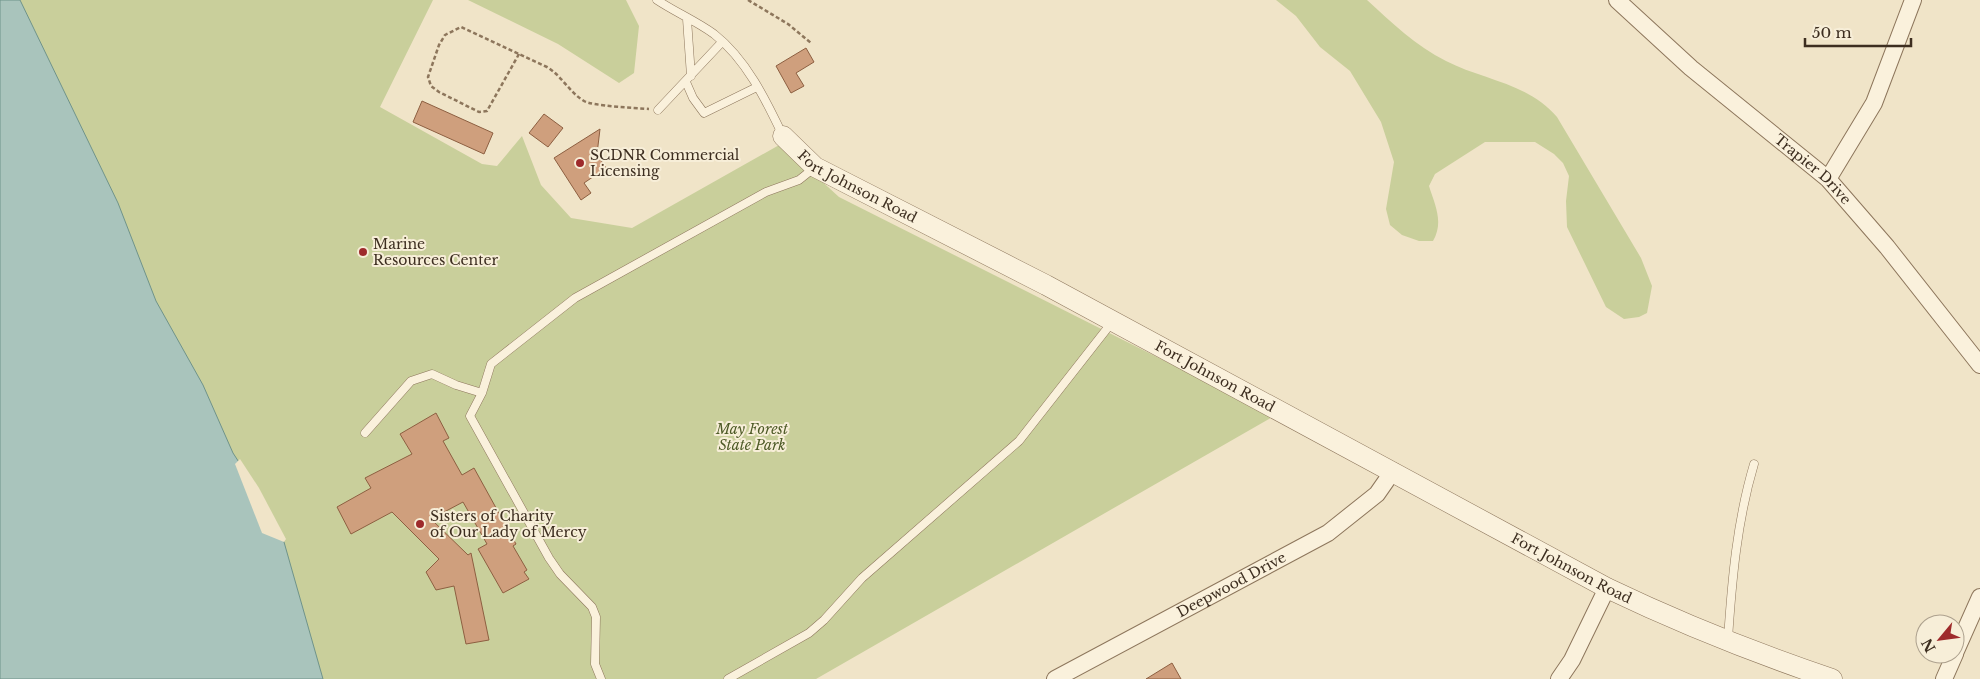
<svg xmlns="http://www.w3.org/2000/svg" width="1980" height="679" viewBox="0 0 1980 679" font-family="'Libre Baskerville',serif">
<rect width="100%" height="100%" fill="#f0e4c8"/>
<path fill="#c9cf9b" d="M0,0H433L380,107L482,164L497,166L522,136L541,185L571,218L632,228L781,144L839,197L1274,416L816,679H172Z
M468,0H626L639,26L634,73L619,83L558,44Z
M1276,0H1367C1391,22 1416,46 1446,61C1483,80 1528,83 1557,117L1641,258L1652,286L1647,313L1639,317L1624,319L1606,307L1567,227L1566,201L1569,176L1563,163L1554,154L1535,142H1485L1435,174L1429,186C1435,205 1444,222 1433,241H1419L1402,235L1390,225L1386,209L1394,162L1381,122L1350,71L1320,47L1296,16Z"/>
<path fill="#a9c4bc" stroke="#6f938a" d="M0,0H20L118,203L156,301L203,385L233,453L257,490L284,542L323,679H0Z"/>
<path fill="#f0e4c8" d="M240,459L259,488L286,539L284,542L262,533L235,464Z"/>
<path fill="#cf9f7d" stroke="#8d5f41" d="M806,48L814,62L796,73L804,86L791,93L776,66Z
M422,101L493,133L484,154L413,122Z
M544,114L563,128L548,147L529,133Z
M600,129L597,154L606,168L584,183L591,193L581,200L554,158Z
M436,413L449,438L443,441L462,475L474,468L516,544L513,546L527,570L524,572L529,579L503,593L478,549L487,544L463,502L431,519L468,555L471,553L489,640L466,644L454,586L436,590L426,572L439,559L392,512L351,534L337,507L371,488L365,478L412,454L400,434Z
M1172,663L1181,679H1146Z"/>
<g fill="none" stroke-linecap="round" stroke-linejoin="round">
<g stroke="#8d765c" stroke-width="9">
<path id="service" d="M657,0C675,12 696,21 714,34C746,59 766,100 783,136
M687,19L691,76
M686,82L693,98L704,113L757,87
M658,110L722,42
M365,433L411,381L432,374L456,385L482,393
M1728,639C1732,579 1737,521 1754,464
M601,679L595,664L596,617L592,607L560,574L549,558L470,416L482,393L491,364L575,298L766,192L799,180L814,168
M728,679L809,633L824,620L862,578L1019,441L1113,321"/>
</g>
<g stroke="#8d765c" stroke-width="18">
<g id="minor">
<path id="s1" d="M1617,0L1691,68L1828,179L1887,247L1980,365"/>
<path d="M1828,179L1874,103L1913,0"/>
<path d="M1955,653L1980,597"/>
<path id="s2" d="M1055,679L1328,533L1377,494L1393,471"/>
<path d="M1559,679L1572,660L1607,588"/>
<path d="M1944,679L1955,654"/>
</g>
</g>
<g stroke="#8d765c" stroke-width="21">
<g id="tertiary">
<path id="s3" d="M783,136L815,167L1046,285L1607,588C1680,623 1755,653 1832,679"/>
</g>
</g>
<path stroke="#8d765c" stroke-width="2.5" stroke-dasharray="4 2.5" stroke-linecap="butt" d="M748,0L788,24L811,43
M519,54L487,111L479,112L439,92L431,86L428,77L439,45L445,35L461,27L547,67C562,76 569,92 584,101C592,106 637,108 649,109"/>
<use href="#service" stroke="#faf1dc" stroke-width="8"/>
<use href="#minor" stroke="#faf1dc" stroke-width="16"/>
<use href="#tertiary" stroke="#faf1dc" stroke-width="20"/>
</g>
<g fill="#9e2a2b" stroke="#f7eed8" stroke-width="2">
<circle cx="580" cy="163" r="5"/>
<circle cx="363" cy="252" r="5"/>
<circle cx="420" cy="524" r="5"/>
</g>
<g text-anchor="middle" stroke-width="4" stroke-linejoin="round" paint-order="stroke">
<g font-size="14" fill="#3d2e20" stroke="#f7eed8" text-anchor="start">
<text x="590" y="160">SCDNR Commercial<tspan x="590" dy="16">Licensing</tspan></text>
<text x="373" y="249">Marine<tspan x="373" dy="16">Resources Center</tspan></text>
<text x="430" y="521">Sisters of Charity<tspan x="430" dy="16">of Our Lady of Mercy</tspan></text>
</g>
<g font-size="14" fill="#3d2e20" stroke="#f7eed8">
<text dy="5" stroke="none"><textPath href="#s1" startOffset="259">Trapier Drive</textPath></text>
<text dy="5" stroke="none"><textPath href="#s3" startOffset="91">Fort Johnson Road</textPath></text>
<text dy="5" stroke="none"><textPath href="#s3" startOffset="496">Fort Johnson Road</textPath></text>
<text dy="5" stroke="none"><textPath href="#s3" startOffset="901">Fort Johnson Road</textPath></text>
<text dy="5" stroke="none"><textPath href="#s2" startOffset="200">Deepwood Drive</textPath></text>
</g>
<g font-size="14" font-style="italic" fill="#4d5a26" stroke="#f7eed8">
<text x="752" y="434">May Forest<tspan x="752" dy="16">State Park</tspan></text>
</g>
</g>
<g transform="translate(1940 639) rotate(241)"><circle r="24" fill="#f7eed8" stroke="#ada18e"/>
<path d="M0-4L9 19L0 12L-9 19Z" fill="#9e2a2b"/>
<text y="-8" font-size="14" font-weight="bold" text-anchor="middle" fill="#3d2e20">N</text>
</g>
<path d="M1805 38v8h106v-8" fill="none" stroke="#3d2e20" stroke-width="2.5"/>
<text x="1812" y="38" font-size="15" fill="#3d2e20" stroke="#f7eed8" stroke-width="4" paint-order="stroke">50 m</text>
</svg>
